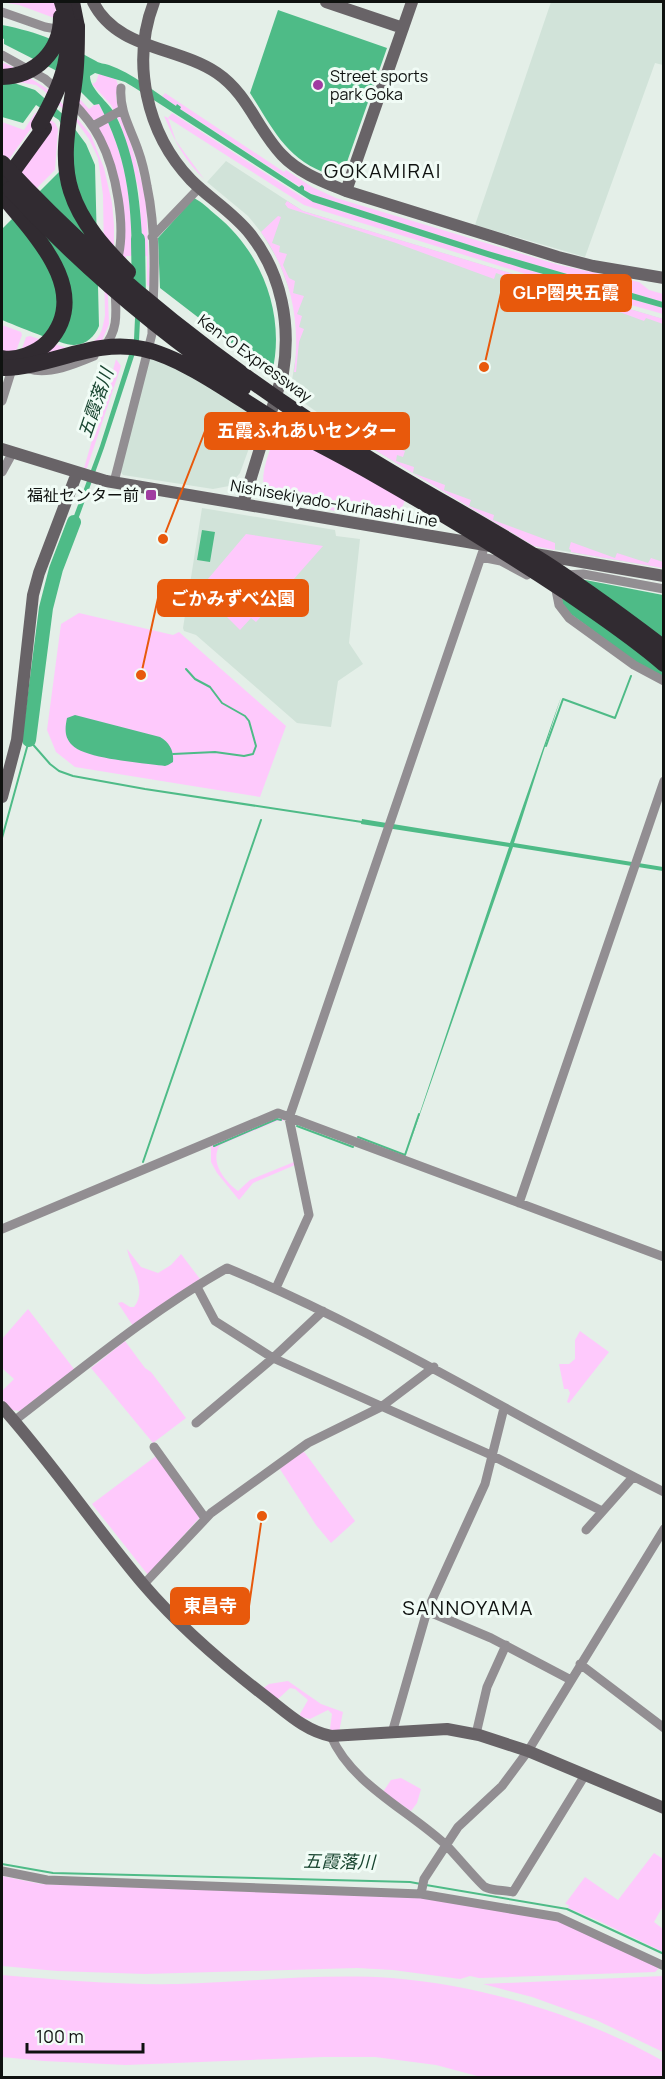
<svg xmlns="http://www.w3.org/2000/svg" width="665" height="2079" viewBox="0 0 665 2079" font-family="Manrope,'Noto Sans JP',sans-serif">
<rect width="100%" height="100%" fill="#e4efe8"/>
<path fill="#d1e3d9" d="M551,2H663V65L655,63L585,257L475,225Z
M226,161L303,211L663,319V568L534,546L345,432L290,393L296,355L297,332L293,300L279,262L261,232L248,216L207,182Z
M149,358L182,369L260,418L240,473L229,486L213,489L123,475L120,471Z
M202,508L335,530L336,536L360,539L349,643L363,664L338,681L331,727L297,723L196,635L184,631L183,628Z"/>
<path fill="#fec9fc" d="M2,2H55L57,19L19,5Z
M4,63L11,66L46,88L76,117L91,135L104,168L112,203L114,225V247L107,272L109,324L101,343L88,355L44,368L34,367L18,360L26,337L30,336L73,350C97,342 101,340 105,315L103,195L98,158L89,139L76,121L43,90L36,85L18,82L2,75V64Z
M99,73L116,79L118,85L116,97L118,108L129,137L142,183L146,203L150,287L147,285V256H143L139,191L129,152L121,125L111,105L92,84L96,82Z
M165,93L284,172L286,170L312,187L336,198L559,265L639,282L649,290L663,294V302L488,251L311,194L162,97Z
M77,96L89,109L94,105L99,104C127,156 131,198 132,256H126V264L121,258V199L93,121L76,103Z
M39,112L55,123L58,129L55,170L36,189L18,170L35,123L2,169V122L24,130L35,113Z
M172,113L302,197L337,210L522,268L663,308V314L564,286L304,205L168,118L176,141L204,179C185,161 174,140 164,116L168,118Z
M287,201L303,211L663,319V324L646,318L644,321L587,300L585,305L496,273L494,279L396,243L288,208L285,204Z
M278,216L281,217L272,243L280,246L279,252L287,254L283,265L289,278L295,281L293,293L304,296L297,314L302,316L299,327L304,329L299,342L296,372H294C301,321 291,274 261,232Z
M2,325L21,332L22,335L15,354H2Z
M116,359L121,366L87,468H84L101,410L110,388L109,385Z
M321,415L345,422L343,429L405,451L403,457L397,455L396,461L414,467L413,473L445,485L444,490L471,500L469,506L494,515L493,520L555,543V550L534,546L345,432Z
M278,428L405,500L397,523L284,501C280,499 273,498 270,496C253,484 273,444 278,428Z
M246,534L323,546L256,622L251,618L240,630L218,608L202,586Z
M571,542L615,558L617,553L648,563L651,558L663,562V568L571,552V550L569,549Z
M79,613L173,635L179,632L286,726L260,797L75,767L56,752L47,730L61,624Z
M277,1117L283,1118L284,1121H277L220,1145C209,1162 225,1181 238,1191L250,1180L294,1162L295,1165L253,1183L239,1200L217,1173L211,1162V1143Z
M127,1249L141,1267L158,1273L171,1265L181,1254L200,1279L133,1326L118,1303L122,1302L130,1307H134C148,1289 131,1268 127,1249Z
M28,1309L74,1369L20,1411L12,1410L2,1399V1391L14,1379L2,1368V1339Z
M580,1331L609,1352L569,1403L567,1402L570,1393L568,1389H564L559,1364H569L575,1359V1340Z
M125,1341L145,1368L151,1372L186,1418L153,1443L91,1368Z
M302,1451L305,1453L355,1521L331,1543L316,1525L278,1466Z
M156,1456L201,1516L148,1575L92,1504Z
M288,1681L321,1704L343,1712L339,1732H334L330,1729L332,1714L328,1710L310,1719L301,1717L300,1714L308,1700L295,1689L290,1688L278,1699L262,1689L269,1684Z
M401,1778L421,1789L417,1803L411,1811L383,1792L391,1780Z
M654,1853L663,1859V1906L654,1922L663,1929V1952L599,1921L568,1908L569,1905L565,1904L585,1877L618,1900Z
M2,1876L41,1884L416,1896L555,1919L658,1967V1969L655,1972L479,1978L470,1976L460,1979L393,1970L357,1968L145,1974L57,1971L2,1966Z
M2,1975C60,1980 119,1985 178,1984C249,1982 321,1973 392,1978C486,1986 581,2015 663,2061V2077H481L436,2065L375,2057H323L126,2065L44,2061L2,2057Z
M663,1976V2052L596,2020L532,1997L483,1984Z"/>
<path fill="#4ebb87" d="M278,10L387,48L347,162L343,170L331,175C286,160 274,130 250,93Z
M2,25C39,32 63,43 96,61C100,64 104,63 109,65C132,73 155,92 176,106L177,104L181,107L180,109L299,187L302,185L304,187V190L311,194L488,251L663,302V308L522,268L313,202L135,88L125,82L95,73L90,76C90,90 109,102 115,114C137,158 141,208 143,256H132C131,198 127,157 99,104L94,105L79,90L55,70L4,44V39L2,38Z
M2,79L35,90L66,117L86,144L95,165L99,326C95,336 86,345 74,345C65,346 14,325 2,320V229L59,172L63,128L59,120L36,105L23,123L2,117Z
M194,198C202,202 209,209 216,215C262,252 286,315 272,373L251,353L247,355L160,288L158,238Z
M136,298L141,300L139,341L104,448L71,539L66,537L100,446L134,339Z
M202,530L215,532L210,562L197,560Z
M575,578L663,595V677L637,663L568,612L563,604L558,585Z
M561,697L514,843L663,867V871L513,847L405,1157L509,847L361,824L362,819L510,843Z
M75,715L160,737C170,743 174,751 173,762L168,765L165,766C144,763 85,759 72,745C64,737 65,728 67,718Z"/>
<g fill="none" stroke-linecap="round" stroke-linejoin="round">
<path stroke="#4ebb87" stroke-width="2" d="M29,740L50,764L59,771L73,776L145,789L362,822
M546,746L563,699L615,718L631,676
M173,754L215,752L244,756L253,754L256,746L249,721L245,716L222,703L210,687L195,679L186,669
M2,838L29,740
M297,1126L353,1147
M358,1137L405,1155L419,1114
M214,1146L277,1119L281,1120
M143,1162L261,820
M2,1864L53,1873L410,1882L421,1884
M426,1885L567,1909L664,1954"/>
<path stroke="#4ebb87" stroke-width="14" d="M138,239L139,301
M29,740L46,608L56,569L74,522"/>
<path stroke="#928e92" stroke-width="9" d="M2,12L45,27L62,30
M2,55L45,79L59,91
M121,88C119,111 131,129 138,150C142,161 145,174 147,186C155,223 155,268 153,306
M72,102C83,113 93,125 100,139C116,170 127,228 117,261
M93,126L122,110
M152,237L200,187
M104,347C119,329 116,312 115,289
M29,369C49,375 75,364 94,356
M2,401L13,366
M2,472L13,452
M114,482L152,334V320
M481,557L501,561L527,575
M565,575L583,574L664,589
M555,585L559,605L569,618L634,665L664,681
M519,1203L664,781
M2,1229L278,1113L664,1257
M197,1287L215,1321L273,1358L491,1455L602,1511
M276,1288L309,1215L289,1118L485,545
M14,1421C83,1368 151,1311 227,1268C379,1331 517,1419 664,1492
M196,1423L273,1358L323,1311
M154,1447L205,1518
M586,1530L633,1477
M144,1584L211,1513L308,1443L381,1407L434,1367
M427,1611L491,1638L571,1680
M580,1664L664,1728
M392,1733L427,1611L485,1484L504,1408
M476,1734L487,1687L506,1645
M331,1736C351,1784 410,1811 447,1846C454,1853 481,1885 485,1887C492,1891 505,1890 513,1892L585,1775
M2,1871L47,1880L421,1894L558,1917L664,1966
M421,1894L424,1879L458,1827L502,1786L528,1751L664,1529"/>
<path stroke="#686367" stroke-width="12" d="M93,2C117,50 177,46 217,73C248,94 257,129 282,155C299,173 324,182 346,191L558,257L593,266L664,278
M154,2C131,62 146,133 191,180C210,199 234,213 251,235C282,275 291,325 283,373L243,504
M326,2L403,28
M346,191L412,2
M2,449L106,481L491,546
M535,554L664,576
M2,797L17,740L33,595L39,573L77,473
M2,1407C53,1464 95,1527 144,1585C180,1627 222,1663 265,1696C286,1712 305,1731 331,1736L447,1729L479,1735L528,1751L664,1808"/>
<path stroke="#312b31" stroke-width="16" d="M72,2L77,27
M2,186L44,128
M2,195C33,233 94,292 48,342C37,353 17,361 2,358"/>
<path stroke="#312b31" stroke-width="16" d="M77,27C77,43 77,60 75,77C71,114 59,154 71,191C81,223 105,249 128,272
M2,77C36,76 61,51 61,17
M39,125C62,86 78,46 62,2
M2,163C107,277 231,373 363,455C419,490 478,521 534,556C579,584 622,616 664,648
M10,189C80,264 158,331 243,388
M4,368C51,367 95,338 143,349C186,358 239,399 278,422C310,440 343,456 374,474C439,511 503,550 565,591C598,614 633,637 664,664"/>
</g>
<g fill="#a03ca1" stroke="#f1fcf6" stroke-width="2">
<circle cx="318" cy="85" r="6"/>
<rect x="145" y="489" width="12" height="12" rx="3"/>
</g>
<g text-anchor="middle" stroke-width="6" stroke-linejoin="round" paint-order="stroke">
<g font-size="16" fill="#0f1210" stroke="#f1fcf6" text-anchor="start">
<text x="330" y="82">Street sports<tspan x="330" dy="18">park Goka</tspan></text>
<text x="139" y="501" text-anchor="end">福祉センター前</text>
</g>
<g font-size="16" fill="#0f1210" stroke="#f1fcf6">
<text transform="translate(255 358) rotate(36)" y="6">Ken-O Expressway</text>
<text transform="translate(334 503) rotate(10)" y="6">Nishisekiyado-Kurihashi Line</text>
</g>
<g font-size="18" font-style="italic" fill="#194631" stroke="#f1fcf6">
<text transform="translate(96 403) rotate(-71)" y="6">五霞落川</text>
<text transform="translate(339 1862) rotate(1)" y="6">五霞落川</text>
</g>
<g font-size="20" letter-spacing="1.5" fill="#0f1210" stroke="#f1fcf6">
<text x="383" y="178">GOKAMIRAI</text>
<text x="468" y="1615">SANNOYAMA</text>
</g>
</g>
<path fill="none" stroke="#e8590c" stroke-width="2" d="M484 367L501 293M163 539L205 431M141 675L158 598M262 1516L249 1606"/>
<g fill="#e8590c" stroke="#f1fcf6" stroke-width="2">
<circle cx="484" cy="367" r="6"/>
<circle cx="163" cy="539" r="6"/>
<circle cx="141" cy="675" r="6"/>
<circle cx="262" cy="1516" r="6"/>
</g>
<g fill="#e8590c" stroke="#e8590c" stroke-width="2">
<rect x="501" y="275" width="130" height="36" rx="6"/>
<rect x="205" y="413" width="204" height="36" rx="6"/>
<rect x="158" y="580" width="150" height="36" rx="6"/>
<rect x="171" y="1588" width="78" height="36" rx="6"/>
</g>
<g font-size="18" text-anchor="middle" font-weight="bold" fill="#fff">
<text x="566" y="299">GLP圏央五霞</text>
<text x="307" y="437">五霞ふれあいセンター</text>
<text x="233" y="605">ごかみずべ公園</text>
<text x="210" y="1612">東昌寺</text>
</g>
<rect width="665" height="2079" fill="none" stroke="#0f1210" stroke-width="6"/>
<path d="M27 2043v9h116v-9" fill="none" stroke="#0f1210" stroke-width="3"/>
<text x="36" y="2043" font-size="18" fill="#0f1210" stroke="#f1fcf6" stroke-width="4.5" paint-order="stroke">100 m</text>
</svg>
